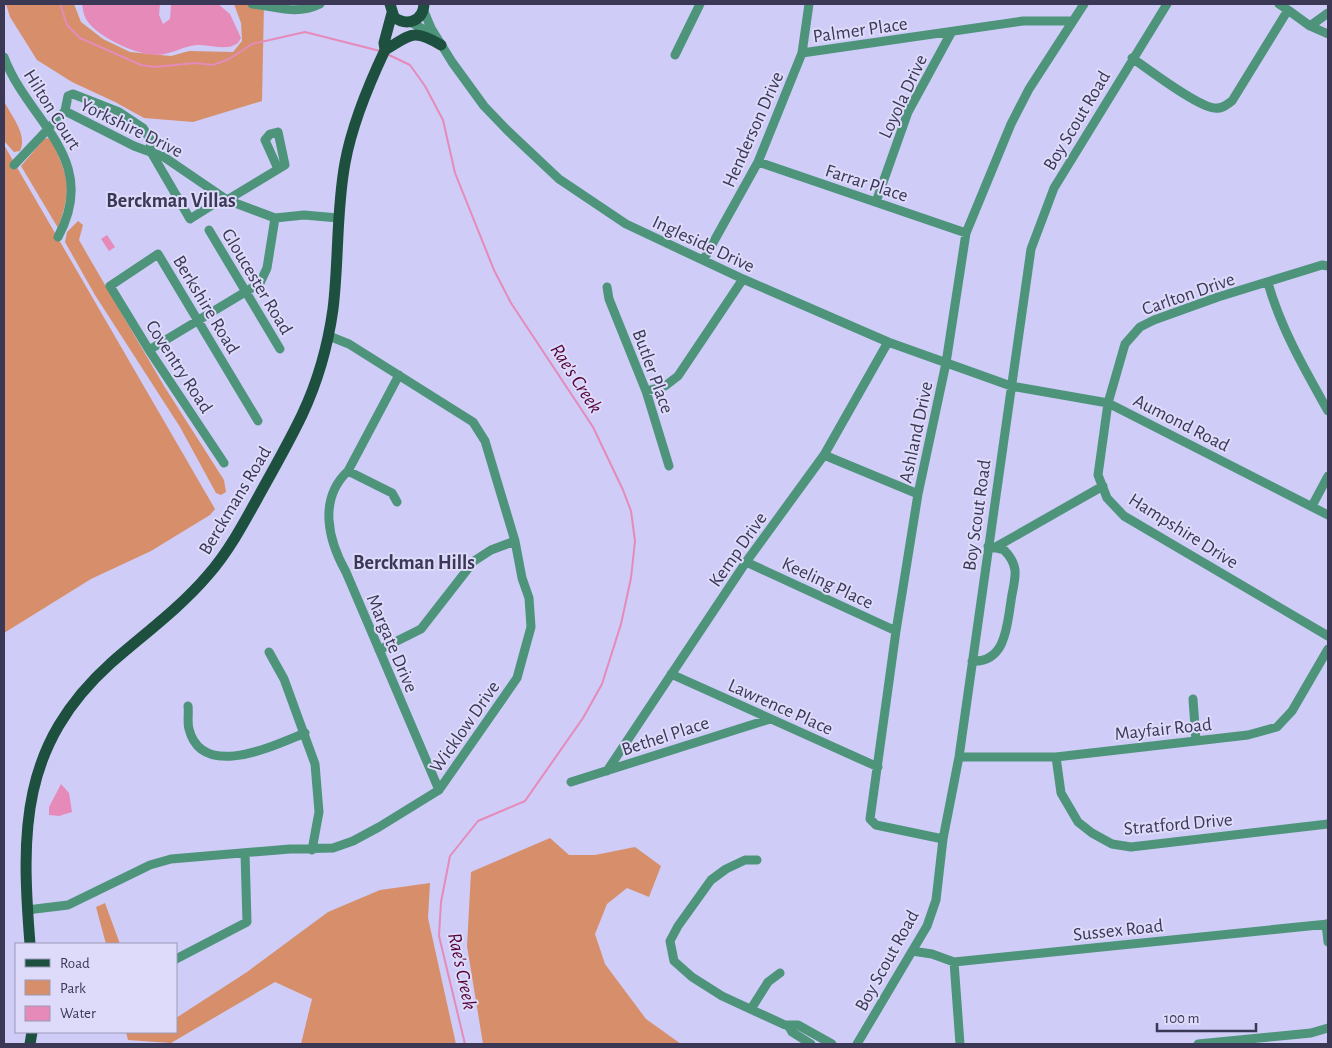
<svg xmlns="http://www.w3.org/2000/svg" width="1332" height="1048" viewBox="0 0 1332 1048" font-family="'Alegreya Sans',sans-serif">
<rect width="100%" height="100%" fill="#cfccf8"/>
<path fill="#d68f6a" d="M6,4H74L81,22L103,39L130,52L171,56L189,51L233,52L242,41L241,23L234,4H264L262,101L193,122L144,118L115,102L72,82L37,60L10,17Z
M4,101C11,116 28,134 20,151L14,152L4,141Z
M48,138L51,140C69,177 72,189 58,228L21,166L44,139Z
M4,145L215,509L210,515L151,551L91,579L4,633Z
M78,221L83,225L79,240L87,254L164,386L224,480L226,492L221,495L216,493L180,427L95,295L65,242L67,232Z
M550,838L569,855H595L635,847L661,866L649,897L627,888L607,904L595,934L605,964L646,1019L681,1044H483L467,946L471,872Z
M430,883L428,918L456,1044H301L312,999L275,982L171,1043L128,1040L126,1032H176V1018L247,972L328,912L380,890Z
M105,903L120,944H106L96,907Z"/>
<path fill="#e58ab9" d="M82,4H160L159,15L163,24L170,19L171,4H218L230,14L241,38L238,43C225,52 212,44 197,45C183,46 171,55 156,55C137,55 100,38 88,22C84,17 83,10 82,4Z
M107,235L115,247L109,251L101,239Z
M61,784L69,793L72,812L59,816L49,815V807Z"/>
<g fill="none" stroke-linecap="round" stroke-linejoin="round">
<path stroke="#e58ab9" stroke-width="2" d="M60,4L67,25L80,38L141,65L154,67L195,63L213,65L229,59L252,44L305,32L380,51
M387,54L410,65L425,86L443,120L455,173L494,270L511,303L593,427L623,490L631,511L635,541L631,578L621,624L602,684L583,718L525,801L478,821L450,856L441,902L439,936L465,1044"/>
<path stroke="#4d947b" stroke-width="9" d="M252,4C276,6 295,16 320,4
M423,9L431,28L452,62L484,106L507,130L559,179L626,224L743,279L888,342L1011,386L1108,403L1328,515
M1288,10L1310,26L1328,34
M410,22L427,31L434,37
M1310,26L1328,13
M802,53L1023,21H1071
M675,55L700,4
M4,57C28,122 101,158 58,237
M1132,58C1148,69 1199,108 1215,108C1222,109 1226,105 1232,101L1288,10L1279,4
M65,111L68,96L73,94L119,112L143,128L150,139L151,152L190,219L217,202L227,200L285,165L278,132L270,134L265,140L278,169
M758,162L966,233
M14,165L65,111L134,146L164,157L227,200L275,218
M876,202L908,112L951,33
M209,230L280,349
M704,259L758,162L802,53L809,4
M1328,266L1322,265L1218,297L1154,320L1140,327L1125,344L1108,403L1098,475L1107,498L1124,516L1328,636
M1268,283C1281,329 1305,370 1328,411
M607,287L609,299L646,391L669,466
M149,350L260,283L267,268L275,218L304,215L338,218
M399,375L348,471C318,499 328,540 346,572L439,790
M646,391L665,386L678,376L743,279
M824,455L918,494
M224,463L149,350L110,286L158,254L258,421
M348,471L392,493L397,502
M1312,506L1328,476
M994,548L1103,486
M746,562L896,631
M379,650L421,629L474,561L491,550L515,541
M269,652L284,679L315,764L319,812L312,850
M972,661C1006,663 1007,625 1011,601C1012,592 1016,579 1015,570C1014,563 1009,555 1004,550L988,546
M671,674L878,767
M1193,699L1196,741
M188,706C189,713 187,722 189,729C202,781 275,745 305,733
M959,757H1056L1248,735L1277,727L1292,711L1328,649
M1056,757L1061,793L1078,822L1092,833L1112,844L1131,847L1328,824
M607,771L746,562L824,455L888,342
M571,782L770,719
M943,839L876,825L870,819L896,631L918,494L946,363L966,233L1011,124L1029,89L1084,4
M757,860H745L726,869L711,880L678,926L670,941L674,961L692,977L722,996L785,1025H798L832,1044
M27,910L68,905L150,865L171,859L290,849L333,848L353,841L379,827L439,790L517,678L531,627L529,598L522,578L515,541L485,441L473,422L349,344L329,336
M1326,924L1328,942
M912,951L932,954L954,962L1328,924
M176,959L247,922L245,853
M954,962L960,1044
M751,1009L768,982L780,973
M788,1025L792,1032L811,1044
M857,1044L927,926L936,900L943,839L959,757L1031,249L1054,188L1167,4
M1198,1044L1311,1033L1328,1028"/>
<path stroke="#1d503f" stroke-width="11" d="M390,4L394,17C407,27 423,21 424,4
M385,50C411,35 412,28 441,45
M30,944C21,831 20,745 111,663C144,634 180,608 208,575C230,550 246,519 262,490C276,465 290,440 302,415C318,381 328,345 333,309C339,260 336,212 345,163C352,124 368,86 385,50L384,43L392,13
M30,1044L32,1032"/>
</g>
<g text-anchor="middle" stroke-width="4" stroke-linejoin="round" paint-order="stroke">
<g font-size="19" fill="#3b3856" stroke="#dddbf9">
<text transform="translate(860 29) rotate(-8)" y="7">Palmer Place</text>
<text transform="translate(902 96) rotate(-65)" y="7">Loyola Drive</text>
<text transform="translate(53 109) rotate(58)" y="7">Hilton Court</text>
<text transform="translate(1076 120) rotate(-59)" y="7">Boy Scout Road</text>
<text transform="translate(132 127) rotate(26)" y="7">Yorkshire Drive</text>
<text transform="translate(752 129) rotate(-66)" y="7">Henderson Drive</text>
<text transform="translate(867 182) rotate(18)" y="7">Farrar Place</text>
<text transform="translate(704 243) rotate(25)" y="7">Ingleside Drive</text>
<text transform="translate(258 281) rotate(59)" y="7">Gloucester Road</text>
<text transform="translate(1188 293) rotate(-19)" y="7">Carlton Drive</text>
<text transform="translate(207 304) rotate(59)" y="7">Berkshire Road</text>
<text transform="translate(180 366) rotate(57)" y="7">Coventry Road</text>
<text transform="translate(654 371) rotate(70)" y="7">Butler Place</text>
<text transform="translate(1182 422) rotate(27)" y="7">Aumond Road</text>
<text transform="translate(915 432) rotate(-78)" y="7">Ashland Drive</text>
<text transform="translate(234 500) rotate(-59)" y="7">Berckmans Road</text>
<text transform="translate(976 515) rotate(-82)" y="7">Boy Scout Road</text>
<text transform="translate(1184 530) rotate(32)" y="7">Hampshire Drive</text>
<text transform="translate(737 549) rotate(-55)" y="7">Kemp Drive</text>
<text transform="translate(828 582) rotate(25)" y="7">Keeling Place</text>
<text transform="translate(393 643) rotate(67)" y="7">Margate Drive</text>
<text transform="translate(781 706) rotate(24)" y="7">Lawrence Place</text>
<text transform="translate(464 726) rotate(-55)" y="7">Wicklow Drive</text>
<text transform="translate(1163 728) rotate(-6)" y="7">Mayfair Road</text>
<text transform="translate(665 735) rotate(-18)" y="7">Bethel Place</text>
<text transform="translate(1178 823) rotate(-5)" y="7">Stratford Drive</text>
<text transform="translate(1118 929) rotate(-6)" y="7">Sussex Road</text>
<text transform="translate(886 960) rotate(-61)" y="7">Boy Scout Road</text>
</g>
<g font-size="20" font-weight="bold" fill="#3b3856" stroke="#dddbf9">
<text x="171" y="207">Berckman Villas</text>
<text x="414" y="569">Berckman Hills</text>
</g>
<g font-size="20" font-style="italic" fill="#550238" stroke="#dddbf9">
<text transform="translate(577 378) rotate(57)" y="7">Rae's Creek</text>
<text transform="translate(463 971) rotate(78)" y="7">Rae's Creek</text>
</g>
</g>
<rect width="1332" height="1048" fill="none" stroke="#3b3856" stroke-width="10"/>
<rect x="15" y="943" width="162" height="90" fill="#dddbf9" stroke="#9c9ab8"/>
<rect x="25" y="959" width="25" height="8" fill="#1d503f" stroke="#9c9ab8"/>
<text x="60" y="968" font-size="15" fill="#3b3856">Road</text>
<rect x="25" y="980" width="25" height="15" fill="#d68f6a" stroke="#9c9ab8"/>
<text x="60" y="993" font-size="15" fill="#3b3856">Park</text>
<rect x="25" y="1006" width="25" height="15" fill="#e58ab9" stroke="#9c9ab8"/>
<text x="60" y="1018" font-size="15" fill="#3b3856">Water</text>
<path d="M1157 1023v8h99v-8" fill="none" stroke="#3b3856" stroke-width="2.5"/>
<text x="1164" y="1023" font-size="15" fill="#3b3856" stroke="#dddbf9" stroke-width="4" paint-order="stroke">100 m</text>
</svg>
